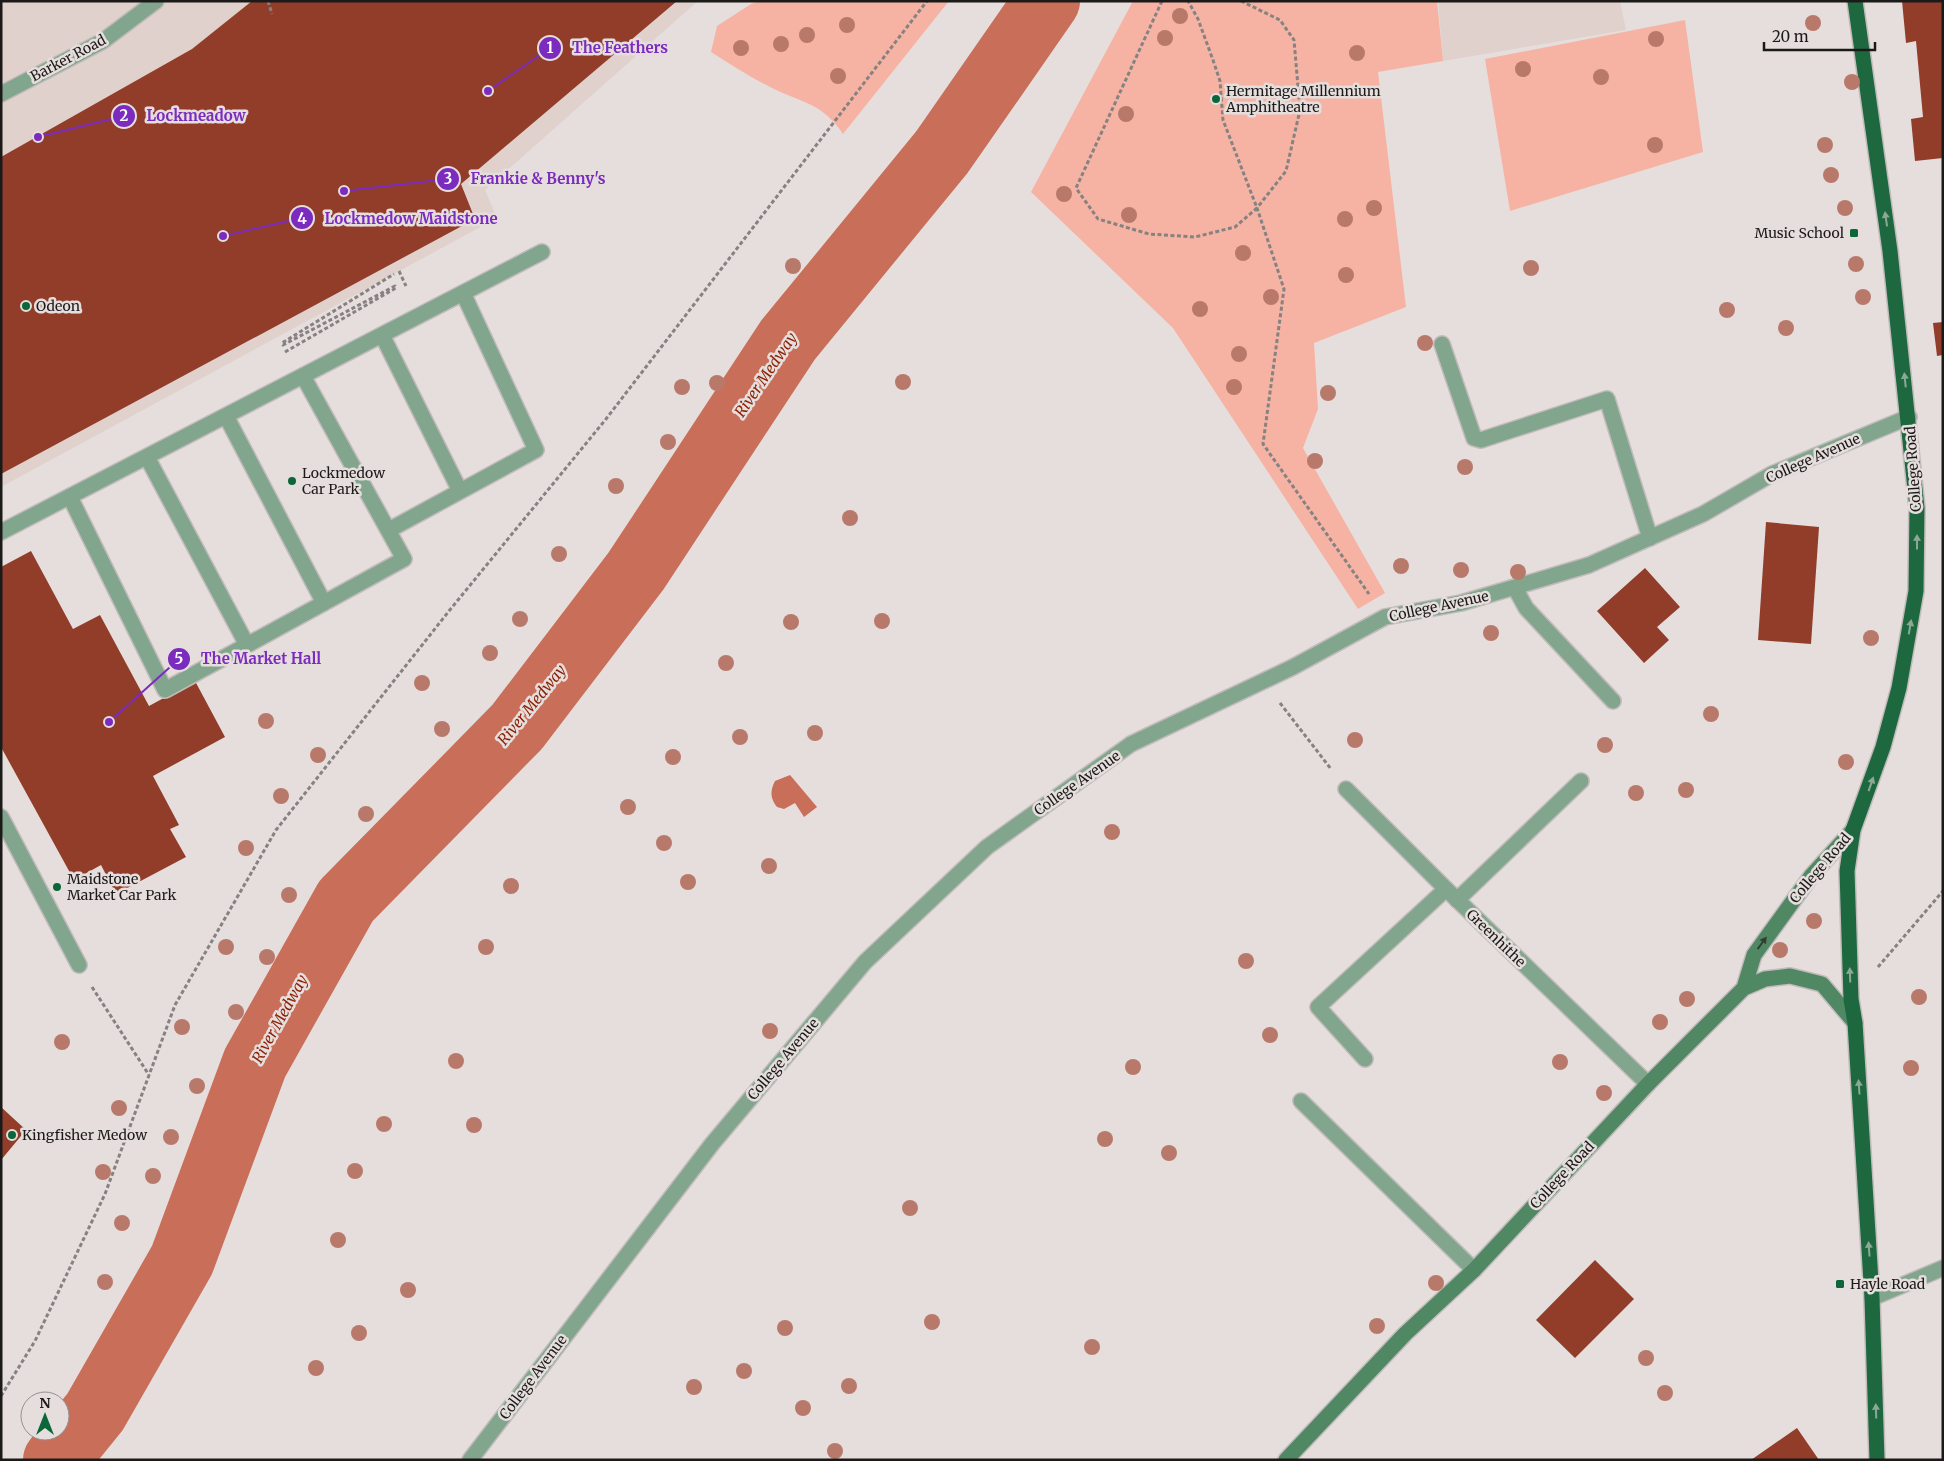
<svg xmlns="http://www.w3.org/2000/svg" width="1944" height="1461" viewBox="0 0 1944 1461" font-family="Merriweather,serif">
<rect width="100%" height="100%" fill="#e5dedd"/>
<path fill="#e0d1cd" d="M1,1H698L485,190L497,218L1,487Z
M1438,1H1620L1626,30L1443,61Z"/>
<path fill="#f6b3a3" d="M760,1H949L843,134C822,102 801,103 770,87C750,77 730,64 711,52L717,26L751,4Z
M1133,1H1437L1443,61L1378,72L1406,307L1314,343L1318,409L1303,448L1385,593L1358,609L1173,328L1031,192Z
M1685,20L1703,152L1510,211L1485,59Z"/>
<path fill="#c86e59" d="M790,775L817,807L804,817L795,803L784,809L777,807C770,798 770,791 775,781Z"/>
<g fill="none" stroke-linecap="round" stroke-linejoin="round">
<path stroke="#c86e59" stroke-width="66" d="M56,1460L95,1412L182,1260L255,1063L346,901L517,727L636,571L788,340L942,152L1047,1"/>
</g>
<path fill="#913d2a" d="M252,1H677L461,184L475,219L1,474V157L192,49Z
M1902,1H1943V158L1915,161L1911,119L1923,117L1916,41L1906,43Z
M1943,322V355L1937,356L1933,323Z
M1766,522L1819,527L1811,644L1758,640Z
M31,551L73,629L100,615L149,706L195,681L225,737L153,776L179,825L170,829L186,857L116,894L101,865L74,880L1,747V567Z
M1645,568L1680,607L1657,627L1669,640L1644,663L1597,611Z
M1,1107L26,1130L1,1160Z
M1595,1260L1634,1299L1575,1358L1536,1320Z
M1797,1428L1819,1460H1751Z"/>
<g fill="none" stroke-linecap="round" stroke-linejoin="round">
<g stroke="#c1bbba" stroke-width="18">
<path id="service" d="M382,335L460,491
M1442,344L1474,438L1481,440L1607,399L1650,538
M226,416L324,603
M147,457L247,645
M70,497L165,690L404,559L303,376
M389,530L536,450L463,293
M1,532L542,252
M1515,588L1526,608L1613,701
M1,817L79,965
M1457,900L1581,781
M1365,1059L1318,1007L1446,889
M1301,1101L1474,1270
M1872,1298L1943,1268"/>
</g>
<g stroke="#c1bbba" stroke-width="18">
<path id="minor" d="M1,94L103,41L156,1
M1346,789L1446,889L1648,1084
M470,1460L712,1144L865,962L987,847L1131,744L1293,667L1385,617L1461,603L1589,565L1703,514L1772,474L1909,417"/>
</g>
<g stroke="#c1bbba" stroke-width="18">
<path id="secondary" d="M1744,988L1765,979L1790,976L1822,984L1855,1023
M1286,1460L1405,1334L1474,1270L1648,1084L1744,988L1754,955L1812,875L1853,830"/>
</g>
<g stroke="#c1bbba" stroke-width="18">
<path id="trunk" d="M1855,1L1890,251L1917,508L1916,591L1899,688L1883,747L1853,830L1847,871L1851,999L1855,1023L1872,1298L1877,1460"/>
</g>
<path stroke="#868281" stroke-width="3" stroke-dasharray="4 2.5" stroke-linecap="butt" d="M268,1L272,14
M1162,1L1076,188L1098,219L1149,234L1195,237L1235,227L1257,208L1223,120L1220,81L1213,60L1198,19L1188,1
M1241,1L1280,20L1294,40L1300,110L1286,171L1257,208L1284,289L1263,444L1369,594
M399,271L406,286
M285,352L396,288L395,286L283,345L282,343L394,274
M1280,703L1331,769
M1878,967L1943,891
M92,987L149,1075
M1,1396L35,1341L105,1194L175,1005L276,830L449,611L606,419L927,1"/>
<use href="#service" stroke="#82a58d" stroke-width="15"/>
<use href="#minor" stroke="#82a58d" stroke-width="15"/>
<use href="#secondary" stroke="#518864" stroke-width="15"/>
<use href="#trunk" stroke="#1e683f" stroke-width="15"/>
</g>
<g fill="#b8796a">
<circle cx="1180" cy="16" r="8"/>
<circle cx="1813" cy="23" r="8"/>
<circle cx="847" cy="25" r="8"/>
<circle cx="807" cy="35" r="8"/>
<circle cx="1165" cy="38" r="8"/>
<circle cx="1656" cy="39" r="8"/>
<circle cx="781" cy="44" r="8"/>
<circle cx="741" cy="48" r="8"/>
<circle cx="1357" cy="53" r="8"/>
<circle cx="1523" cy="69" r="8"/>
<circle cx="838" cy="76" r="8"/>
<circle cx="1601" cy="77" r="8"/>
<circle cx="1852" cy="82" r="8"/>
<circle cx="1126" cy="114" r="8"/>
<circle cx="1655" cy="145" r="8"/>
<circle cx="1825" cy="145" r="8"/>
<circle cx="1831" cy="175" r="8"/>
<circle cx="1064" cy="194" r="8"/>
<circle cx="1374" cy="208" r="8"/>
<circle cx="1845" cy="208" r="8"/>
<circle cx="1129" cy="215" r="8"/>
<circle cx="1345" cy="219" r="8"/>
<circle cx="1243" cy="253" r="8"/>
<circle cx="1856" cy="264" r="8"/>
<circle cx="793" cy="266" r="8"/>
<circle cx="1531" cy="268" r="8"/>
<circle cx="1346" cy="275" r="8"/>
<circle cx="1271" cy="297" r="8"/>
<circle cx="1863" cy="297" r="8"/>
<circle cx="1200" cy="309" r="8"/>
<circle cx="1727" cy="310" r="8"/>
<circle cx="1786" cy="328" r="8"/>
<circle cx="1425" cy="343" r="8"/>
<circle cx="1239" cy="354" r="8"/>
<circle cx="903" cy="382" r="8"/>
<circle cx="717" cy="383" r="8"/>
<circle cx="682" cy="387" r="8"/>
<circle cx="1234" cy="387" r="8"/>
<circle cx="1328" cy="393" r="8"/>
<circle cx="668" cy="442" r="8"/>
<circle cx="1315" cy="461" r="8"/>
<circle cx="1465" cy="467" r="8"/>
<circle cx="616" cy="486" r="8"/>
<circle cx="850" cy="518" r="8"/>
<circle cx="559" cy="554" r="8"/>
<circle cx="1401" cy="566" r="8"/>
<circle cx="1461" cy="570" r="8"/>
<circle cx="1518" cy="572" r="8"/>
<circle cx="520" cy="619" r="8"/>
<circle cx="882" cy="621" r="8"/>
<circle cx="791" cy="622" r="8"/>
<circle cx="1491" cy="633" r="8"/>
<circle cx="1871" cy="638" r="8"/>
<circle cx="490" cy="653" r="8"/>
<circle cx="726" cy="663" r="8"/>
<circle cx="422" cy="683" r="8"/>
<circle cx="1711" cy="714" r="8"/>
<circle cx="266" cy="721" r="8"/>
<circle cx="442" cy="729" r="8"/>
<circle cx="815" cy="733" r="8"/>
<circle cx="740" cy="737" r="8"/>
<circle cx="1355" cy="740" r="8"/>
<circle cx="1605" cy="745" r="8"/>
<circle cx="318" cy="755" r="8"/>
<circle cx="673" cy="757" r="8"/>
<circle cx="1846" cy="762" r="8"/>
<circle cx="1686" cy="790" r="8"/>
<circle cx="1636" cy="793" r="8"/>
<circle cx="281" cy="796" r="8"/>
<circle cx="628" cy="807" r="8"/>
<circle cx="366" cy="814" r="8"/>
<circle cx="1112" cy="832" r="8"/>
<circle cx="664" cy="843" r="8"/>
<circle cx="246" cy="848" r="8"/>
<circle cx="769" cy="866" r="8"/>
<circle cx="688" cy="882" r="8"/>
<circle cx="511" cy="886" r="8"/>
<circle cx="289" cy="895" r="8"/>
<circle cx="1814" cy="921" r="8"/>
<circle cx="226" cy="947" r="8"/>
<circle cx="486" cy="947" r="8"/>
<circle cx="1780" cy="950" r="8"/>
<circle cx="267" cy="957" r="8"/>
<circle cx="1246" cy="961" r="8"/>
<circle cx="1919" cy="997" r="8"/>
<circle cx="1687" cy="999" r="8"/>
<circle cx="236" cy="1012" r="8"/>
<circle cx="1660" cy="1022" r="8"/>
<circle cx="182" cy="1027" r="8"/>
<circle cx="770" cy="1031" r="8"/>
<circle cx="1270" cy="1035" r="8"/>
<circle cx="62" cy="1042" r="8"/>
<circle cx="456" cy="1061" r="8"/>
<circle cx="1560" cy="1062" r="8"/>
<circle cx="1133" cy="1067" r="8"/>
<circle cx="1911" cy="1068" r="8"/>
<circle cx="197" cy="1086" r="8"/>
<circle cx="1604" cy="1093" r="8"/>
<circle cx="119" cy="1108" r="8"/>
<circle cx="384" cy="1124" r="8"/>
<circle cx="474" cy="1125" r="8"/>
<circle cx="171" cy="1137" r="8"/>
<circle cx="1105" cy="1139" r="8"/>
<circle cx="1169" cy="1153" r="8"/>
<circle cx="355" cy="1171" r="8"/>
<circle cx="103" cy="1172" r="8"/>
<circle cx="153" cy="1176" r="8"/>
<circle cx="910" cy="1208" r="8"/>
<circle cx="122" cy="1223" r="8"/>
<circle cx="338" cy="1240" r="8"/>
<circle cx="105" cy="1282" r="8"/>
<circle cx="1436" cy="1283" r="8"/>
<circle cx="408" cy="1290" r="8"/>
<circle cx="932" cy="1322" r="8"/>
<circle cx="1377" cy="1326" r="8"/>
<circle cx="785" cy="1328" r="8"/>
<circle cx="359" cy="1333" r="8"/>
<circle cx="1092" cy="1347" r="8"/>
<circle cx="1646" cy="1358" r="8"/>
<circle cx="316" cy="1368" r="8"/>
<circle cx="744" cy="1371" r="8"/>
<circle cx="849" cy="1386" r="8"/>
<circle cx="694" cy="1387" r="8"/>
<circle cx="1665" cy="1393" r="8"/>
<circle cx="803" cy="1408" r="8"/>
<circle cx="835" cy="1451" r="8"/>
</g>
<defs><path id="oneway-solid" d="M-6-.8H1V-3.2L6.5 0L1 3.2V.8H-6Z" transform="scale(1.25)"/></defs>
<g fill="#8ba996">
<use href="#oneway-solid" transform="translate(1886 219) rotate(-98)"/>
<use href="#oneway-solid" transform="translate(1905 380) rotate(-96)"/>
<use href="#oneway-solid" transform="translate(1917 542) rotate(-90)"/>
<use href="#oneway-solid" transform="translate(1910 627) rotate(-80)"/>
<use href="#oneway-solid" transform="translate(1871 784) rotate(-71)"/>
<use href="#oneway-solid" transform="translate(1850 975) rotate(-92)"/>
<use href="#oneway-solid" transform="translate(1859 1087) rotate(-94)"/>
<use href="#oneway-solid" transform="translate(1869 1249) rotate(-94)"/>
<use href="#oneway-solid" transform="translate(1876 1411) rotate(-92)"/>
</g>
<use fill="#2f4033" href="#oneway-solid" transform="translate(1762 943) rotate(-54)"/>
<g fill="#0b6639" stroke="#e5dedd" stroke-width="2">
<circle cx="1216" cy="99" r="5"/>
<rect x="1849" y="228" width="10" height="10" rx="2.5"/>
<circle cx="26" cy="306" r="5"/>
<circle cx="292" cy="481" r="5"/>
<circle cx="57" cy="887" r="5"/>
<circle cx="12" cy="1135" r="5"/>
<rect x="1835" y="1279" width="10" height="10" rx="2.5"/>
</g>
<g text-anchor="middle" stroke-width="5" stroke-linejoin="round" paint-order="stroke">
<g font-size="14" fill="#1c1a19" stroke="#e5dedd">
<text transform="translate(68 58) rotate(-28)" y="5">Barker Road</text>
<text transform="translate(1813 458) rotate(-24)" y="5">College Avenue</text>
<text transform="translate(1913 469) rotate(-94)" y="5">College Road</text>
<text transform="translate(1439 606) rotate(-12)" y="5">College Avenue</text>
<text transform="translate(1077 783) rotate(-35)" y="5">College Avenue</text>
<text transform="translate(1820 868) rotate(-50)" y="5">College Road</text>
<text transform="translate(1496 938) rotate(44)" y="5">Greenhithe</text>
<text transform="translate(783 1059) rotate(-50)" y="5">College Avenue</text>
<text transform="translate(1562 1175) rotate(-47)" y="5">College Road</text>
<text transform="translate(533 1377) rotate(-53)" y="5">College Avenue</text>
</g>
<g font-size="14" fill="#1c1a19" stroke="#e5dedd" text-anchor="start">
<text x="1226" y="96">Hermitage Millennium<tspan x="1226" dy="16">Amphitheatre</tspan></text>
<text x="1844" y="238" text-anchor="end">Music School</text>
<text x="36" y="311">Odeon</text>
<text x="302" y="478">Lockmedow<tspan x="302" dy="16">Car Park</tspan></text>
<text x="67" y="884">Maidstone<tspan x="67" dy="16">Market Car Park</tspan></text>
<text x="22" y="1140">Kingfisher Medow</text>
<text x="1850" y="1289">Hayle Road</text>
</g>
<g font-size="15" font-style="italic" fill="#8b1e00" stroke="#e5dedd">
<text transform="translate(766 375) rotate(-56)" y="5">River Medway</text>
<text transform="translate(532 705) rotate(-51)" y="5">River Medway</text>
<text transform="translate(280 1019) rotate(-61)" y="5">River Medway</text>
</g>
</g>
<path fill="none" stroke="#7b2cbf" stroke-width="2" d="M488 91L550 48M38 137L124 116M344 191L448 179M223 236L302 218M109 722L179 659"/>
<g fill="#7b2cbf" stroke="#e5dedd" stroke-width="2">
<circle cx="488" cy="91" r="5"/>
<circle cx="38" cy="137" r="5"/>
<circle cx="344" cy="191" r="5"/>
<circle cx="223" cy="236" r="5"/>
<circle cx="109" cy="722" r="5"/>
<circle cx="550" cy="48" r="12"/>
<circle cx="124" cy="116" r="12"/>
<circle cx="448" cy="179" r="12"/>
<circle cx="302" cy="218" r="12"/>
<circle cx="179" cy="659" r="12"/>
</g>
<g font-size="15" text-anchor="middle" font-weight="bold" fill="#fff">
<text x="550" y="53">1</text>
<text x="124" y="121">2</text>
<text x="448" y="184">3</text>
<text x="302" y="224">4</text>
<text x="179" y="664">5</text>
</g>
<g font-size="15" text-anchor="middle" font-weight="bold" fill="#7b2cbf" stroke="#e5dedd" stroke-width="5" stroke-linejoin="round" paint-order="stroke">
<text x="620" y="53">The Feathers</text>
<text x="196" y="121">Lockmeadow</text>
<text x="538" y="184">Frankie &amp; Benny's</text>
<text x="411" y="224">Lockmedow Maidstone</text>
<text x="261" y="664">The Market Hall</text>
</g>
<rect width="1944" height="1461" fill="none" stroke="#1c1a19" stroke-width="5"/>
<g transform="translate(45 1416)"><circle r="24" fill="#e5dedd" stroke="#95908f"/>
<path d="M0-4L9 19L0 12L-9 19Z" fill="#0b6639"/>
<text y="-8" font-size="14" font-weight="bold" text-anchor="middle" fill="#1c1a19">N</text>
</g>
<path d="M1764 42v8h111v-8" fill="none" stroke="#1c1a19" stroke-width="2.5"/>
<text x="1772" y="42" font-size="15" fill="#1c1a19" stroke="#e5dedd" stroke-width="4" paint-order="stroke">20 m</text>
</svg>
